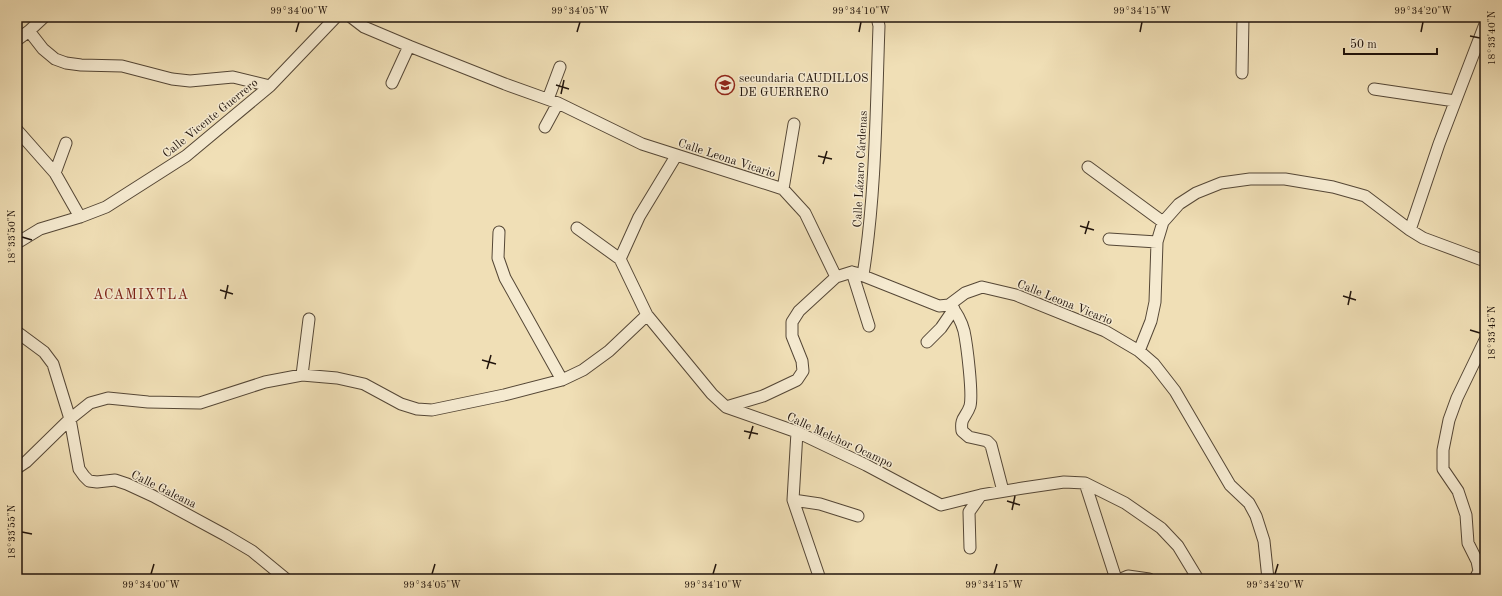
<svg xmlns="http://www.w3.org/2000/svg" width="1502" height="596" viewBox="0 0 1502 596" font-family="'Old Standard TT',serif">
<rect width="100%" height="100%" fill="#f0dfb6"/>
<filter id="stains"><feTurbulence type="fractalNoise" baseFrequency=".005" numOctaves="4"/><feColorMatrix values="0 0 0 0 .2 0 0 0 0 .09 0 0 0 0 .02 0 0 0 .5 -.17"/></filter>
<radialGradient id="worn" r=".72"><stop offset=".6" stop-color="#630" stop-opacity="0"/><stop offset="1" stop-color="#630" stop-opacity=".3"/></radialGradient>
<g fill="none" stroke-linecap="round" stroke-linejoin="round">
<g stroke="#554736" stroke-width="13">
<path id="minor" d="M351,17L364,27L409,46L505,84L558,103L642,144L783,189L805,213L836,277
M29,31L43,49L55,59L66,63L81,65L122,66L172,79L190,81L233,77L270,86
M17,40L29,31L44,17
M1242,73L1243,17
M392,83L409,46
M1374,89L1455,101
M548,99L560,67
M545,127L558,103
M17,130L55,173L80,217
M676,156L639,217L620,259L647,315L712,394L726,407L797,432L866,465L941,505L981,495L1023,488L1064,482L1085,483L1125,503L1161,528L1178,546L1198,579
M1088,167L1163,222
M55,173L66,143
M783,189L794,124
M577,228L620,259
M1410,230L1439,144L1485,24
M499,232L498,258L505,278L562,380
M1109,239L1157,242
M17,243L40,229L80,217L106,207L186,156L270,86L336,17
M852,272L869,326
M863,275C876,193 876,109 879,26L877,17
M949,305C956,310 962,323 964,331C967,345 973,394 970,406C966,418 960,417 962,431L969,437L987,441L991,445L1003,491
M17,332L44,352L53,364L70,419L79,469L84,476L89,481L97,482L115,480L127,484L153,496L225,535L252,551L286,579
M927,342L941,328L954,309
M1139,351L1151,321L1155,302L1157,242L1163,222L1179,204L1196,193L1221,183L1250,179H1285L1333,187L1365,196L1410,230L1423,238L1485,261
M302,375L309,319
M726,407L763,396L797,380L803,371L802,361L792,336V322L799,311L836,277L852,272L856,273L939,306L949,305L965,293L982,287L1016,295L1105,331L1139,351L1154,364L1175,391L1230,485L1249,503L1256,516L1264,541L1268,579
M797,432L793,500L820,579
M17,468L26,462L70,419L90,403L108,398L148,402L200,403L265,382L302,375L337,378L364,384L401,404L417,409L432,410L504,395L562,380L583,370L609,351L647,315
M1085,483L1116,579
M793,500L820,504L858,516
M970,548L969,512L981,495
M1121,579L1128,576L1149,579
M1475,579L1479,571L1477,561L1468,543L1466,515L1458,491L1443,469V450L1449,420L1457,398L1485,340"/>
</g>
<use href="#minor" stroke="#f5ead0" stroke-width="11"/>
</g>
<path fill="none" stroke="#21140c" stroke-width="1.5" d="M296,32L299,22M577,32L580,22M859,32L861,22M1140,32L1142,22M1421,32L1423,22M1470,36L1480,38M556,85L569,89M561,94L564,80M818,156L832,159M823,164L827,151M1080,226L1094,230M1085,234L1089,221M22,237L32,240M220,290L233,294M1343,296L1356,300M225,299L228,285M1348,305L1351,291M1470,330L1480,333M482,360L496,364M487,369L491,355M744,431L758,434M749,439L753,426M1007,501L1020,505M1012,510L1015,496M22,532L32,534M151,574L154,564M432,574L435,564M713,574L716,564M994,574L997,564M1275,574L1278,564"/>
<defs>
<g id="school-ring" transform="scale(1)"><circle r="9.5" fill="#f5ead0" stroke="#8f2418" stroke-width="1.5"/><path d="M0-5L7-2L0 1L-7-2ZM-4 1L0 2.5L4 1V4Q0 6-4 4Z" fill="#8f2418"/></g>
</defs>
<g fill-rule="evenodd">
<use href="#school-ring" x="725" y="85"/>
</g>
<g text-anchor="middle" stroke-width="3" stroke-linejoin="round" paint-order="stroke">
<g font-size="12" fill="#21140c" stroke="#f5ead0" text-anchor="start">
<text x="739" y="82">secundaria CAUDILLOS<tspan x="739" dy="14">DE GUERRERO</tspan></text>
</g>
<g font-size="12" fill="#21140c" stroke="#f5ead0">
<text transform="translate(210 118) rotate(-39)" y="4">Calle Vicente Guerrero</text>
<text transform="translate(727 158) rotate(18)" y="4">Calle Leona Vicario</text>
<text transform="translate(860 169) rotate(-87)" y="4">Calle Lázaro Cárdenas</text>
<text transform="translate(1065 302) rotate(22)" y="4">Calle Leona Vicario</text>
<text transform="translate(840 440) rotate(25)" y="4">Calle Melchor Ocampo</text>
<text transform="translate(164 489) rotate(26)" y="4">Calle Galeana</text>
</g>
<g font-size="14" letter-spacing="1" fill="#7a1f14" stroke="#f5ead0">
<text x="141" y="299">ACAMIXTLA</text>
</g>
</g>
<rect width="1502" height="596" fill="none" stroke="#f0dfb6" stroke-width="44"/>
<path d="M1344 48v6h93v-6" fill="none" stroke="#21140c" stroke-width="2"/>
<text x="1350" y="48" font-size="12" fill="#21140c" stroke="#f5ead0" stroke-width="3" paint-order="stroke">50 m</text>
<rect x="22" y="22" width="1458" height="552" fill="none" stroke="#21140c" stroke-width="1.5"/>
<g font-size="10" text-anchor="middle" fill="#21140c">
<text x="299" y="14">99°34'00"W</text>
<text x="580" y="14">99°34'05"W</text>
<text x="861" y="14">99°34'10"W</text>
<text x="1142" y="14">99°34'15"W</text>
<text x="1423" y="14">99°34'20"W</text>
<text transform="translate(1491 38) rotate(-90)" y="4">18°33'40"N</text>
<text transform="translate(11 237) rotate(-90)" y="4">18°33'50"N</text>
<text transform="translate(1491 333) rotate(-90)" y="4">18°33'45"N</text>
<text transform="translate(11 532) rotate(-90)" y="4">18°33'55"N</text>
<text x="151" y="588">99°34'00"W</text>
<text x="432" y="588">99°34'05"W</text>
<text x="713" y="588">99°34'10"W</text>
<text x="994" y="588">99°34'15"W</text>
<text x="1275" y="588">99°34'20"W</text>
</g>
<rect width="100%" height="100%" filter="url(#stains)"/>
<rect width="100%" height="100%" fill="url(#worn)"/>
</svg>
